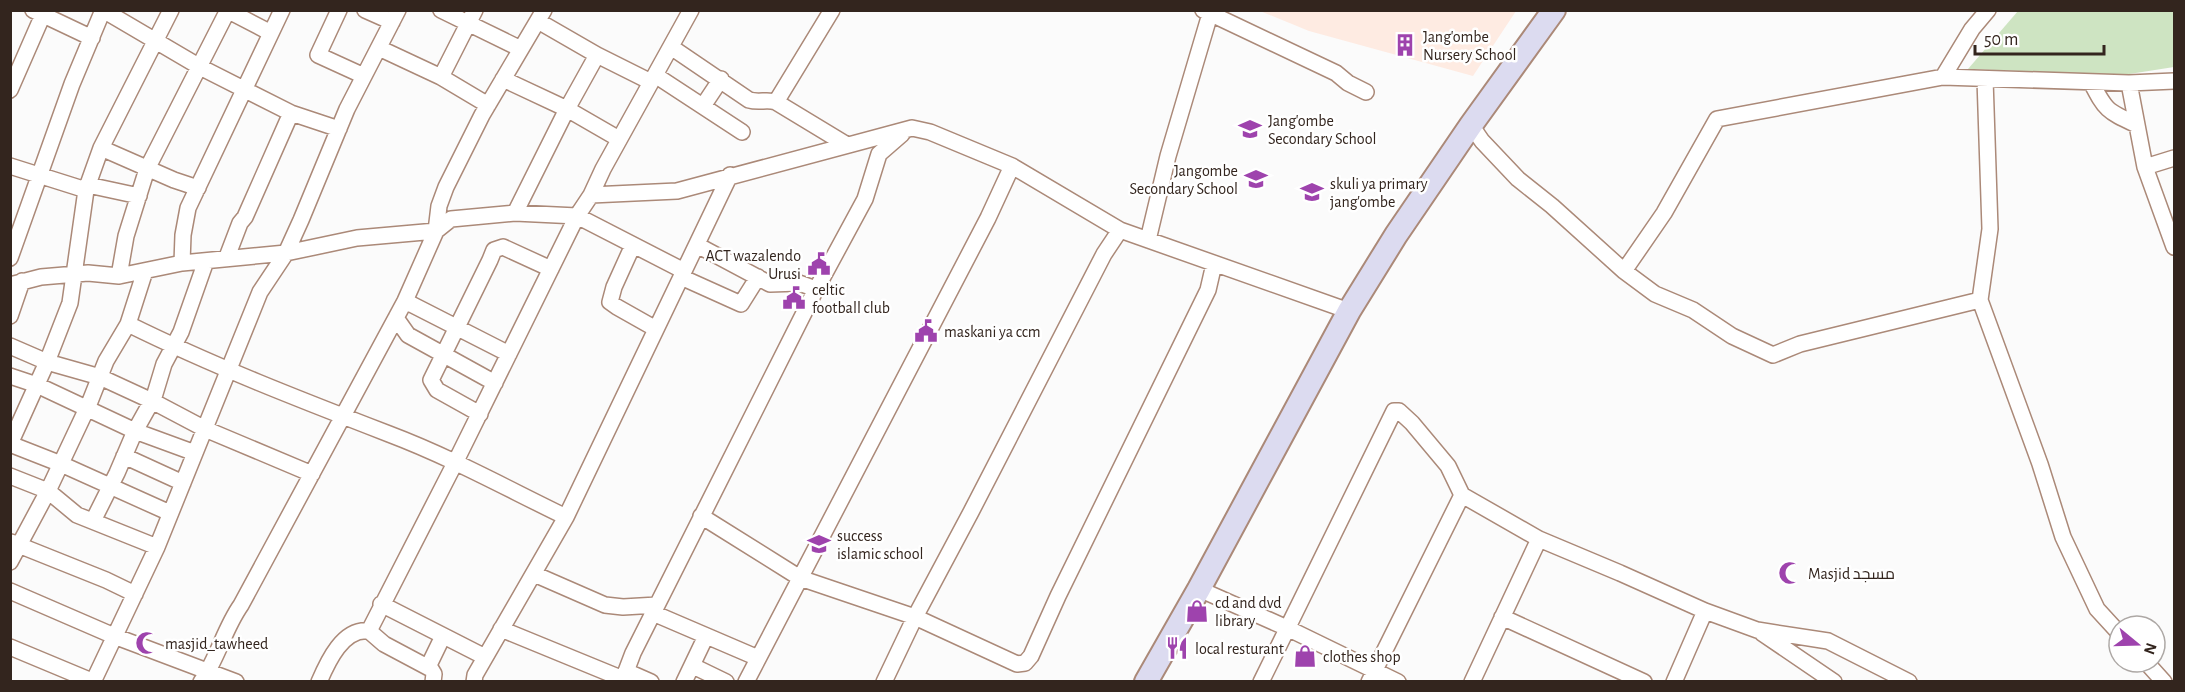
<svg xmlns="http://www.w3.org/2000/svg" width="2185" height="692" viewBox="0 0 2185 692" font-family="'Alegreya Sans',Cairo,sans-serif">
<rect width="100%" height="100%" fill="#fbfbfb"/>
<path fill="#feebe2" d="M1260,11H1259H1516L1473,76L1309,31Z"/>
<path fill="#cee4c2" d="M2018,11H2174V67L2123,75L1968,69Z"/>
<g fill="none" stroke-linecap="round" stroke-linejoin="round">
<g stroke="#ab8978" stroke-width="18">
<path id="street" d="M33,10L92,38
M103,10L200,67L291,113L339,129
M227,10L271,33
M339,10L318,55L364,76
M365,10L392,22
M441,10L521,49
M1203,10L1336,73L1348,83L1366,92
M1988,10L1972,29L1943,77L2129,83L2174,81
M671,47L749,100C759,103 767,99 776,102L847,145
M379,48L441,77L488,105
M597,55L651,82
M655,75L742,132
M441,77L475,10
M503,79L567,109L619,139
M1985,79L1990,229L1980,300L2040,464L2063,537L2097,609L2119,633
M2091,82C2106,111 2107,111 2137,125
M2129,83L2145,167
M10,90L45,10
M776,102L832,10
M703,106L721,79
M1471,125L1482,141L1518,179L1552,206L1624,271L1655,294L1693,310L1732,336L1773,355L1800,344L1980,300
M101,148L174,180L198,188
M2174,158L2145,167L2174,247
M10,166L86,190
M88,185L139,196
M591,195L603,169L691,10
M515,213L567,109L597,55L538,21
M1148,240L1168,156L1210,14
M633,245L614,287L610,302L617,307L656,329
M697,245L770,284L799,283L816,289
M227,257L240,223L245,217L291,113
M10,258L72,84L103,10
M182,263L183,235L188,208L282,10
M1624,271L1664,213L1717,119L1943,77
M119,276L126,236L147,169L228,10
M681,277L741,304L758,277
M10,285L41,277L88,273L119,276L182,263L286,253L357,238L436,231L451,219L515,213L577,216L591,195L677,191L912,128L930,132L1012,166L1120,230L1349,311
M405,301L509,354
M10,316L22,281
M396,318L408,335L495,383
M128,324C213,366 301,400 389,434C450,457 508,489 566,517
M10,346L47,362L100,377L152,401L205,429L312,474
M10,376L37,385L135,431L195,453
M480,414L437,390L431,380L490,260L494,250L503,247L551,269
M10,444L47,362L70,303L86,190L101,148L171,10
M10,444L61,464L170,513
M124,456L183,483
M10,476L48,491L77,515L157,547
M701,516L800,578L915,617L1017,664L1025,663L1031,656L1058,596L1208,290L1214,264
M93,521L117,473L135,431L154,397L164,364L181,332L206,261
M11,542L106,580L135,594
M10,562L48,491L89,404L106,361L128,324L145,271
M534,574L605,605L623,607L657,605
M1199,589L1287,628L1398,682
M10,591L114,636L236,682
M381,604L485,657
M653,613L758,658
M1502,617L1644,682
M501,629L623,679
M369,631L384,644L431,669L434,674L433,682
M1762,633L1834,682
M10,647L94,682
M2146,662L2164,682
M693,666L726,682
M428,667L443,636
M626,671L651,682
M93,682L157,547L260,292L286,253L301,220L347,109L398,10
M201,682C218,658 224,629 241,605L405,301L436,231L439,206L446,187L482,115L544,10
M319,682C328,661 343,628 369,631L455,463L577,216L684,271
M474,682L475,675L566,517L730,175
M622,682L633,653L812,297L865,199L879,154L902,134
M684,682L706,636
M746,682L988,218L1012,166
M884,682L915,617L971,512L1104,254L1120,230
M1261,682L1394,411H1399L1412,423L1448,466L1462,495L1539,539L1620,573L1705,611L1757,630L1828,641L1909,682
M1369,682L1462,495
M1472,682L1539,539
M1674,682L1705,611"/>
</g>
<g stroke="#ab8978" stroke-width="26">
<path id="secondary" d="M1146,682L1199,589L1349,311L1396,235L1471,125L1554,10"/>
</g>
<use href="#street" stroke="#fff" stroke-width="15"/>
<use href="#secondary" stroke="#dcdbf0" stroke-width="22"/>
</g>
<defs>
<g id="building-bare" transform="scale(1.8)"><path d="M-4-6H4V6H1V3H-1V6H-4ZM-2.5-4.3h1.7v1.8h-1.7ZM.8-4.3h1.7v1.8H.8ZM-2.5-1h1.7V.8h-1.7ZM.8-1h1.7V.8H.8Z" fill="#9e43ad" stroke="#fff" stroke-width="2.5" paint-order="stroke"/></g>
<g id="school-bare" transform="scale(1.8)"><path d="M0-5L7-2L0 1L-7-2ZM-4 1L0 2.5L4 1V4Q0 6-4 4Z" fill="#9e43ad" stroke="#fff" stroke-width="2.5" paint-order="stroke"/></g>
<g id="civic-bare" transform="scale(1.8)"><path d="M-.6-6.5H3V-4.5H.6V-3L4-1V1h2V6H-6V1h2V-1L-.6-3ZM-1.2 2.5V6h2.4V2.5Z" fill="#9e43ad" stroke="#fff" stroke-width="2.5" paint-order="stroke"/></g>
<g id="mosque-bare" transform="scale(1.8)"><path d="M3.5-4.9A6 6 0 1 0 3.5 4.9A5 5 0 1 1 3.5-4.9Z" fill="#9e43ad" stroke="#fff" stroke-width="2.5" paint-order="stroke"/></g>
<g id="shop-bare" transform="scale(1.8)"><path d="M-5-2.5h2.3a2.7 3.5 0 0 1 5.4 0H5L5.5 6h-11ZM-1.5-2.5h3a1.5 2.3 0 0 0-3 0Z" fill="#9e43ad" stroke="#fff" stroke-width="2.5" paint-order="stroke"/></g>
<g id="restaurant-bare" transform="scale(1.8)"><path d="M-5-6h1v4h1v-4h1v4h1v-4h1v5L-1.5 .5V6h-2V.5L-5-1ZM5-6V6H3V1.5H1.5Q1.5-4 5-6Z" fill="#9e43ad" stroke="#fff" stroke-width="2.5" paint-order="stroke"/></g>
</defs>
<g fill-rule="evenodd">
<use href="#building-bare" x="1405" y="45"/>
<use href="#school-bare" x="1250" y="129"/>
<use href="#school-bare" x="1256" y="179"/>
<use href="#school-bare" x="1312" y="192"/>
<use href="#civic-bare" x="819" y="264"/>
<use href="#civic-bare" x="794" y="298"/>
<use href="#civic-bare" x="926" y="331"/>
<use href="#school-bare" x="819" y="544"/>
<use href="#mosque-bare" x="1790" y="573"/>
<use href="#shop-bare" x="1197" y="611"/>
<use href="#mosque-bare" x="147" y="643"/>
<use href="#restaurant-bare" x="1177" y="648"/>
<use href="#shop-bare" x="1305" y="656"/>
</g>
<g text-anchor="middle" stroke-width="5" stroke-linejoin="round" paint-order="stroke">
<g font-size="16" fill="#33251e" stroke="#fff" text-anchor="start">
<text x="1423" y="42">Jang'ombe<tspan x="1423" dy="18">Nursery School</tspan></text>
<text x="1268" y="126">Jang'ombe<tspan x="1268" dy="18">Secondary School</tspan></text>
<text x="1238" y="176" text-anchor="end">Jangombe<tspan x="1238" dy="18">Secondary School</tspan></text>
<text x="1330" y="189">skuli ya primary<tspan x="1330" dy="18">jang'ombe</tspan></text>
<text x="801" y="261" text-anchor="end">ACT wazalendo<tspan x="801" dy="18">Urusi</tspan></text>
<text x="812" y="295">celtic<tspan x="812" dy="18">football club</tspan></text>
<text x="944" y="337">maskani ya ccm</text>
<text x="837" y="541">success<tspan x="837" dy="18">islamic school</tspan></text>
<text x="1808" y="579">Masjid مسجد</text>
<text x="1215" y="608">cd and dvd<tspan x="1215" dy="18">library</tspan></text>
<text x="165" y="649">masjid_tawheed</text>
<text x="1195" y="654">local resturant</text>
<text x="1323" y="662">clothes shop</text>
</g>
</g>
<rect width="2185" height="692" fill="none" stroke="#33251e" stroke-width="24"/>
<g transform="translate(2137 644) rotate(109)"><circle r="28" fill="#ffffff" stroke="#ada8a5" stroke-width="1.5"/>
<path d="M0-4.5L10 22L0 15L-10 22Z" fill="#9e43ad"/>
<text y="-9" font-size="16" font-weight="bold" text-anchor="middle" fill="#33251e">N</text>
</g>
<path d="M1975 45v9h129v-9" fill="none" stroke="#33251e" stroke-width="3"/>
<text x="1984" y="45" font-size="18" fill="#33251e" stroke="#ffffff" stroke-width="4.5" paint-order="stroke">50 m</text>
</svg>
